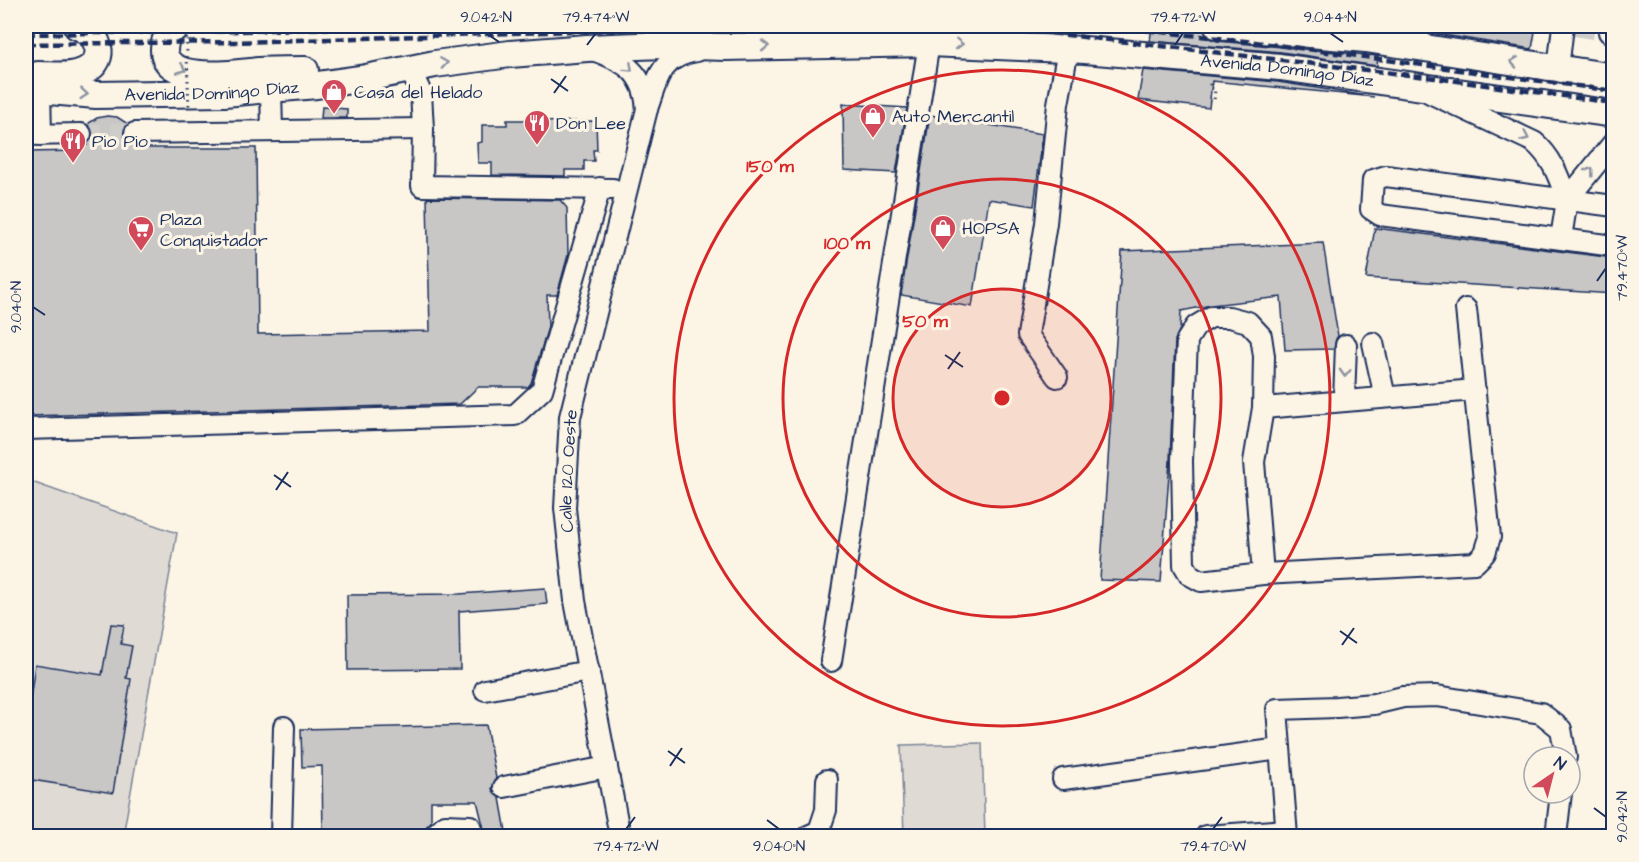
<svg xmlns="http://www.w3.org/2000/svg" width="1639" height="862" viewBox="0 0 1639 862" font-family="'Architects Daughter',sans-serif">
<rect width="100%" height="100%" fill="#fcf5e5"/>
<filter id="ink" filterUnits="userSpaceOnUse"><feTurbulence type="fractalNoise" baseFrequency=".0167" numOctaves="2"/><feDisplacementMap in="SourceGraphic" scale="12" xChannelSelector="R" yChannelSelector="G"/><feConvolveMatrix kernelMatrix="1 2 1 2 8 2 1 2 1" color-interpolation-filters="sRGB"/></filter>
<g filter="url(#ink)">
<path fill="#dfdbd4" stroke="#7d8599" stroke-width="1.5" d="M26,480L177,533L123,836H26Z
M982,743L985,836H904L901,745Z"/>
<path fill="#c8c7c6" stroke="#1b2f5e" stroke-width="1.5" d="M1152,26H1203L1205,33L1209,38L1217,41L1378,56L1377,66L1281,52L1150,41Z
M1430,26H1536L1532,49L1431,33Z
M1143,70L1278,82L1374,97L1212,81L1209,108L1138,100Z
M843,104L907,108L896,173L844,170Z
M322,107L347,109V118H321Z
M930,115L1043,134L1034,206L989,199L972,307L901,295Z
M107,116L117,117L128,124L123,133L124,139L130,144L138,145L139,148H256L258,334L430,331L427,198L560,200L567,208L568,255L557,295H547L548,327L531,383L528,387H478L460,404L26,416V152L79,151V146L87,145L92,139L93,133L89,123L97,118Z
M507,120H527V122L596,121L597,150H593L594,161H584V170H565V176L492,175V163H478L477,143L482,142V125H507Z
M1375,228L1614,258V294L1366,278Z
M1323,243L1338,336L1336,339L1334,349L1285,350L1281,297L1211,305L1181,311L1180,329L1175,340L1170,461L1161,582L1100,580L1122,251Z
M545,588L547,604L459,611L460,669L348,670L347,595L459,594Z
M111,624L124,625L121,644L132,646L126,678L131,679L113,793L26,779V729L35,664L102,675Z
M486,725L496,778L492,789L495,794L500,798L507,837H486L477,801H431V822L425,828L421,836L323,837L322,766L302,767L301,729Z"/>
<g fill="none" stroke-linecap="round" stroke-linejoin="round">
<path stroke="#cfcdca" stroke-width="20" stroke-dasharray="20 10" stroke-linecap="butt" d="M1575,26L1609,32
M81,134L135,133"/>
<g stroke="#1b2f5e" stroke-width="24">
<g id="minor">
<path d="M1418,26L1419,38L1424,47"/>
<path d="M1609,32L1614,33"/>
<path d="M593,50C626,62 644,72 647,109"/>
<path d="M410,69L421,93L423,129L422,186L613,189"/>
<path d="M1558,69L1563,26"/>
<path d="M271,89L272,131"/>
<path d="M40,90L41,135"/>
<path d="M1430,93L1534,142C1553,158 1559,178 1567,200"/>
<path d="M135,133L423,129"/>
<path d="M26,135L81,134"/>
<path d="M1614,206L1386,176L1373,180L1371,209L1380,215L1614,246"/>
<path d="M1561,238L1567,200L1614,142"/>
<path d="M1373,343L1385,397"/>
<path d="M1057,377L1028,335L1046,223L1058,104L1068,49"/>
<path d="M1344,401L1346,345"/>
<path d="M1263,408L1475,390"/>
<path d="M26,429L515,415L542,390L600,188"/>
<path d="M1263,574L1254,462L1263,408L1264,356L1261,336L1248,322L1229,317H1211L1196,326L1187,340L1182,461L1184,565L1190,575L1201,581L1263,574L1475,563L1485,553L1490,537L1466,309"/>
<path d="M831,661L929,43"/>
<path d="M485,690L589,671"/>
<path d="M1063,779L1280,749"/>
<path d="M504,787L607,767"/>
<path d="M281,836L284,727"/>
<path d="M433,836L445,825L470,826L474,836"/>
<path id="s1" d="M620,836L575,601L565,508L570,417L647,109C658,78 660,57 697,51"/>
<path d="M808,836L819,831L826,810L827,780"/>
<path d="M1206,836L1286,830"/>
<path d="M1287,836L1277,709L1337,707L1374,704L1403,697L1437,696L1541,713L1561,729L1566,757"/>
<path d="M1556,836L1561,793"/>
</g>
</g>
<g stroke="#1b2f5e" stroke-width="30">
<g id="major">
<path d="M177,26C168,32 165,38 164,49C163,85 237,73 259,71C274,70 290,70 305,70"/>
<path d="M1218,26L1366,39L1614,77"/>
<path d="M38,75C53,75 71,78 85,71C109,59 98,32 77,26"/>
<path id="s2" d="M26,89L96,95L224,93L317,85L366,78L435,64L510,54L587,48L663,45L726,47L929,43L1085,50L1280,67L1614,114"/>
</g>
</g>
<path stroke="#1b2f5e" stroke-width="3" stroke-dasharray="1.5 4.5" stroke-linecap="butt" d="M1210,100L1214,101L1215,89L1210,88V81"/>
<use href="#minor" stroke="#fcf5e5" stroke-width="20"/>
<use href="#major" stroke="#fcf5e5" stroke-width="26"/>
<path stroke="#1b2f5e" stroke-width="4.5" stroke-dasharray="9 4.5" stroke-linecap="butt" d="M1106,26L1255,42L1614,91
M26,34L239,31L405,26
M26,44L238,42L639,29L932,27L1024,30L1435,78L1614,103"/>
<path stroke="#1b2f5e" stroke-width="3" stroke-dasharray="1.5 4.5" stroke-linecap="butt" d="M186,26L189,110"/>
</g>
<defs><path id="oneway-chevron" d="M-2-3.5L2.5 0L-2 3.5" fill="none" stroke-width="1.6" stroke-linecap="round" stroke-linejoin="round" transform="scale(1.5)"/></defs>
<g stroke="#8c92a2">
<use href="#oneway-chevron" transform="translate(959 44) rotate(2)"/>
<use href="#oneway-chevron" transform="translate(765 46) rotate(-1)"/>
<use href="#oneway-chevron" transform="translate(1514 62) rotate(-171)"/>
<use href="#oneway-chevron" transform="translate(444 63) rotate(-8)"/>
<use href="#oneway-chevron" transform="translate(629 68) rotate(42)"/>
<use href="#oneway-chevron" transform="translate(182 69) rotate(23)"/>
<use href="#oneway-chevron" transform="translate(84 94) rotate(5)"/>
<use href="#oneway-chevron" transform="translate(1525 137) rotate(25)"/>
<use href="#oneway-chevron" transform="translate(1590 171) rotate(-52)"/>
<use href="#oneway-chevron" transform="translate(1345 373) rotate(92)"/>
</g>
</g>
<path fill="none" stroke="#1b2f5e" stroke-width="2" d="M486,33L499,42M1330,33L1343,42M587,45L596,33M1175,45L1183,33M551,79L568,91M554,93L566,76M1597,281L1606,268M33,307L45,315M945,355L963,367M948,369L960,352M274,475L291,487M276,490L288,472M1340,631L1357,643M1342,645L1354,628M668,751L685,763M670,766L682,748M1594,808L1606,817M767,820L779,829M626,829L635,817M1213,829L1222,817"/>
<circle cx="1002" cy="398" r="109" fill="#d62828" fill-opacity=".12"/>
<g fill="none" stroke="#d62828" stroke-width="3">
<circle cx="1002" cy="398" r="109"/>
<circle cx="1002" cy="398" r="219"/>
<circle cx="1002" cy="398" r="328"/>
</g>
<defs>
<g id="shop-pin" transform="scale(1.35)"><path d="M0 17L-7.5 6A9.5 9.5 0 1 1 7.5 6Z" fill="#d1495b" stroke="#fcf5e5"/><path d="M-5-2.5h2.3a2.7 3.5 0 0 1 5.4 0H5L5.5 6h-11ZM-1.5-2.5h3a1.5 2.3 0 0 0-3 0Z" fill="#fff"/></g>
<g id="restaurant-pin" transform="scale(1.35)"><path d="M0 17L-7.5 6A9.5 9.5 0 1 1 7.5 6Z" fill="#d1495b" stroke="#fcf5e5"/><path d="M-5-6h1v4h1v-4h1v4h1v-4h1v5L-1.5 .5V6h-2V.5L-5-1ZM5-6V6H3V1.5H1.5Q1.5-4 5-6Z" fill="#fff"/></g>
<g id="supermarket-pin" transform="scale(1.35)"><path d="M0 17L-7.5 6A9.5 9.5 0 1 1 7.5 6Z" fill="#d1495b" stroke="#fcf5e5"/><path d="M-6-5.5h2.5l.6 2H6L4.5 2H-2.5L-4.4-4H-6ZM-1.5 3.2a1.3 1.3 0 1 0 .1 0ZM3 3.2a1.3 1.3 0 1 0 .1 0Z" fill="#fff"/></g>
</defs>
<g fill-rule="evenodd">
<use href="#shop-pin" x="334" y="92"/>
<use href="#shop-pin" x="873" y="116"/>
<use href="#restaurant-pin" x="537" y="123"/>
<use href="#restaurant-pin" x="73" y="141"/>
<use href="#shop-pin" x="943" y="228"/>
<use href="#supermarket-pin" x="141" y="229"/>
</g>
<g text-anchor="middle" stroke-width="6" stroke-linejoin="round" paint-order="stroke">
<g font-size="18" fill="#1b2f5e" stroke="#fcf5e5">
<text dy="6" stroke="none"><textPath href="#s2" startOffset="1266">Avenida Domingo Díaz</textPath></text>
<text dy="6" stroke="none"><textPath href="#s2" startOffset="186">Avenida Domingo Díaz</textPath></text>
<text dy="6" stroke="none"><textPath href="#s1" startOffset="370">Calle 120 Oeste</textPath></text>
</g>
<g font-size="18" fill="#1b2f5e" stroke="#fcf5e5" text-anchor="start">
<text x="354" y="98">Casa del Helado</text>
<text x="892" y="122">Auto Mercantil</text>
<text x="556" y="129">Don Lee</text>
<text x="92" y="147">Pio Pio</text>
<text x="160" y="225">Plaza<tspan x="160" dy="21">Conquistador</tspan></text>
<text x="962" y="234">HOPSA</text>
</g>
</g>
<circle cx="1002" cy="398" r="9" fill="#d62828" stroke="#fcf5e5" stroke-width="3"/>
<g font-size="18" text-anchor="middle" font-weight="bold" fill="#d62828" stroke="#fcf5e5" stroke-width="6" stroke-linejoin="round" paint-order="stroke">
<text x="770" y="172">150 m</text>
<text x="847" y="249">100 m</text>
<text x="925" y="327">50 m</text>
</g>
<rect width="1639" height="862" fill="none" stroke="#fcf5e5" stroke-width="66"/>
<g transform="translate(1552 775) rotate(35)"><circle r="28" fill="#fcf5e5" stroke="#a2a6af" stroke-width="1.5"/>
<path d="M0-4.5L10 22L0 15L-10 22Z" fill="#d1495b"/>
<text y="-9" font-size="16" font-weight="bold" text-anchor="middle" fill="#1b2f5e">N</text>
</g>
<rect x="33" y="33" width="1573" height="796" fill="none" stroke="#1b2f5e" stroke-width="2"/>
<g font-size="15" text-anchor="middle" fill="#1b2f5e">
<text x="486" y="22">9.042°N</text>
<text x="596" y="22">79.474°W</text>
<text x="1183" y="22">79.472°W</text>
<text x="1330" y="22">9.044°N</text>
<text transform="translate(1622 268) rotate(-90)" y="5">79.470°W</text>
<text transform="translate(16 307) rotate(-90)" y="5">9.040°N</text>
<text transform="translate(1622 817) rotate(-90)" y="5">9.042°N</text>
<text x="626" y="851">79.472°W</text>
<text x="779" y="851">9.040°N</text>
<text x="1213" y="851">79.470°W</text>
</g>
</svg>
